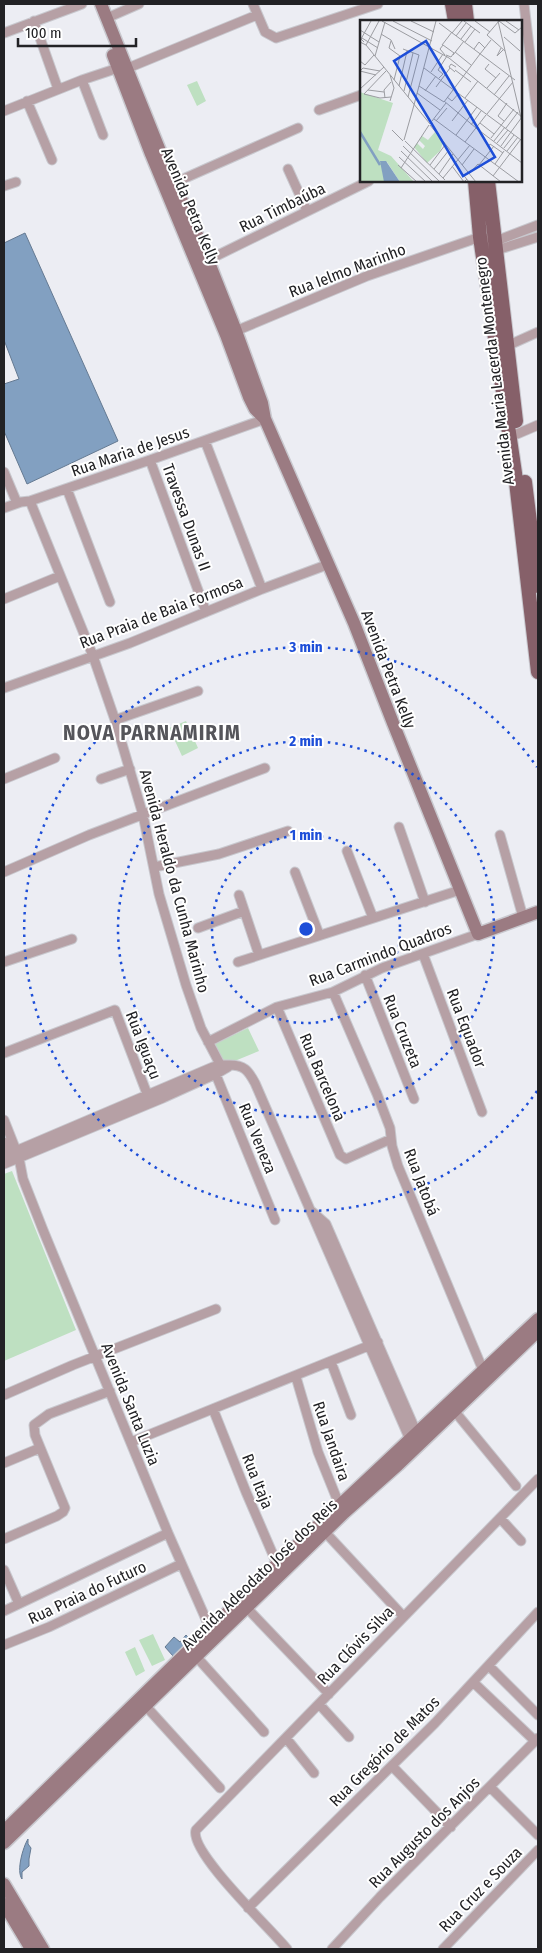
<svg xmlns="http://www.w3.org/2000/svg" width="542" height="1953" viewBox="0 0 542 1953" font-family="'Fira Sans Condensed',sans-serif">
<rect width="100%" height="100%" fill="#ecedf3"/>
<path fill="#bee0c1" d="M197,81L206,101L197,106L187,85Z
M186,721L198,748L182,756L169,728Z
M248,1028L259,1051L225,1065L214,1044Z
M12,1171L76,1330L4,1361V1174Z
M153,1634L165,1660L152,1666L139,1640Z
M135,1647L145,1671L136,1676L125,1652Z"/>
<path fill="#82a0c1" stroke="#657a92" d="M25,233L118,441L27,484L4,431V384L19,379L4,340V243Z
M186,1635L190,1639L173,1656L165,1647L174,1637L180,1642Z
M28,1839V1844L31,1848L29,1859V1866L22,1872V1879C16,1871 23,1847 28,1839Z"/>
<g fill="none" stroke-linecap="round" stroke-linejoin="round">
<g stroke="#c8c8ce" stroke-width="11">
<path id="street" d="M253,4L265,32L276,38L378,4
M524,4L538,123
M107,18L139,4
M34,21L58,89
M4,33L82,4
M82,80L103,135
M27,101L52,160
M319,110L361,95
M4,111L82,80L118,68H128L257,15
M288,169L307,211
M174,183L298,128
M4,186L16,182
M481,244L497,250L538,237
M208,260L369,181
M231,333L367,276L480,237L496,241L538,225
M507,346L538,332
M517,434L538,425
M205,441L262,589
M150,460L206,612
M4,472L17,503
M67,489L110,602
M30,501L93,656L115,720L143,815L159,894L186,985L201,1028L222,1068
M4,508L21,502L30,501L150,460L265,419
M4,599L60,576
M4,688L130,643L262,589L329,564
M115,720L198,691
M4,779L55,758
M101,779L130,769
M399,827L425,902
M500,835L523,917
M347,851L373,918
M154,867L219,854L288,831
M4,872L89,835L265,768
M295,872L319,934
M239,895L259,955
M198,928L244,911
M423,954L482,1112
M4,962L72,939
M238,962L460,890
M365,975L414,1099
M333,992L377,1094L390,1128L392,1146L398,1166L485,1375
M277,1007L340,1155L346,1159L391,1139
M208,1042L277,1007L333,992L382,968L478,934
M4,1053L115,1010L149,1099
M214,1070L275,1220
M4,1120L19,1158L23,1179L43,1230L168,1533L212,1633
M4,1142L11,1160
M4,1156L213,1067C219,1064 223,1065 229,1065C244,1065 248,1070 255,1083L411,1442
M4,1164L163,1098L216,1074L228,1067
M310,1210L326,1224L418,1436
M331,1362L351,1415
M296,1377L318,1452L341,1509
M4,1395L73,1365L216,1309
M452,1408L516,1486
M213,1409L246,1492L277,1564
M131,1442L378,1342
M4,1463L40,1448
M500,1518L521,1541
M325,1532L403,1616
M4,1539L57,1516L63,1512L65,1508L35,1435L34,1425L49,1414L110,1391
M4,1570L19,1604
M243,1604L329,1694
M4,1611L168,1533
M4,1645L49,1627L181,1564
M193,1653L264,1732
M489,1666L538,1715
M473,1682L535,1741
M143,1703L220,1788
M319,1704L349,1737
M286,1738L314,1773
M392,1766L451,1827
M490,1787L538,1835
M248,1908L435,1723L538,1612
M287,1949C272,1930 188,1851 196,1830L538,1479
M332,1949L380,1897L538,1738
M443,1949L538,1850"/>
</g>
<g stroke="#c8c8ce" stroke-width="15">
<path id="secondary" d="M101,4L160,151L208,260L236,331L262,403L265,419L354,623L393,723L478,934L538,912
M113,55L151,154L226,335L249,397L255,409L265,419
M4,1831L277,1564L538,1319
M4,1843L344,1513L398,1465L538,1331
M4,1884L43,1949
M4,1904L31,1949"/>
</g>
<g stroke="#c8c8ce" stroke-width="16">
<path id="primary" d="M452,4L455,21
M465,4L467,21
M475,181L480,237L515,473L538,672
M488,181L516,421
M525,482L538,586"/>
</g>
<use href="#street" stroke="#b6a0a5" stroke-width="9"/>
<use href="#secondary" stroke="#9b7b82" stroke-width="12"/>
<use href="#primary" stroke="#866069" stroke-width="14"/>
</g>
<g fill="none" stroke="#1d4ed8" stroke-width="2.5" stroke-dasharray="2.5 5">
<circle cx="306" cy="929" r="94"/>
<circle cx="306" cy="929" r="188"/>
<path d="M537 1091A282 282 0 1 1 537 767"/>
</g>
<g text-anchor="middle" stroke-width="4" stroke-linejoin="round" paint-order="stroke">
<g font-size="16" fill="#222225" stroke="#fff">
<text transform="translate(191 206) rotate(67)" y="6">Avenida Petra Kelly</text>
<text transform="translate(282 207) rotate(-26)" y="6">Rua Timbaúba</text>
<text transform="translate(347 270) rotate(-21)" y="6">Rua Ielmo Marinho</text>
<text transform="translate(494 371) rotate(-97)" y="6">Avenida Maria Lacerda Montenegro</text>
<text transform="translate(130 451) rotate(-19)" y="6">Rua Maria de Jesus</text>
<text transform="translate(187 517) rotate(70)" y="6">Travessa Dunas II</text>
<text transform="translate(161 612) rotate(-21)" y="6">Rua Praia de Baia Formosa</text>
<text transform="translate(389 669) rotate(69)" y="6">Avenida Petra Kelly</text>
<text transform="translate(175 881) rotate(75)" y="6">Avenida Heraldo da Cunha Marinho</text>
<text transform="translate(380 954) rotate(-21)" y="6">Rua Carmindo Quadros</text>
<text transform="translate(467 1028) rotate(69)" y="6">Rua Equador</text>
<text transform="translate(403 1031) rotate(68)" y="6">Rua Cruzeta</text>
<text transform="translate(144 1045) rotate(69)" y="6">Rua Iguaçu</text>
<text transform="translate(323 1077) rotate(67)" y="6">Rua Barcelona</text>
<text transform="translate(258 1138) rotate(68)" y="6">Rua Veneza</text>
<text transform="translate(422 1182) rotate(69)" y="6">Rua Jatobá</text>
<text transform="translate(131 1404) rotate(68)" y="6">Avenida Santa Luzia</text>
<text transform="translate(332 1441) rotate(71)" y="6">Rua Jandaira</text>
<text transform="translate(258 1481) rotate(68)" y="6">Rua Itaja</text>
<text transform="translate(259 1574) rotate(-44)" y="6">Avenida Adeodato José dos Reis</text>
<text transform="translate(87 1592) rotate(-25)" y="6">Rua Praia do Futuro</text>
<text transform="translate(355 1645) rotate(-46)" y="6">Rua Clóvis Silva</text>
<text transform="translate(384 1751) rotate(-45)" y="6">Rua Gregório de Matos</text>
<text transform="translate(424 1832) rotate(-45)" y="6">Rua Augusto dos Anjos</text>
<text transform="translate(480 1889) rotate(-46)" y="6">Rua Cruz e Souza</text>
</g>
<g font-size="21" font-weight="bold" letter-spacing="1" fill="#55555a" stroke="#fff">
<text x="152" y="740">NOVA PARNAMIRIM</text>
</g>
</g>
<g transform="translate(360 20)">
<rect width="162" height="162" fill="#ecedf3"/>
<path d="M0,72L33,83L18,130L31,136L54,162H40L27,142L24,162H0ZM75,112L83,123L80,131L67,143L54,127L57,123L63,129L65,126L59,120L62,116L68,120Z" fill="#bee0c1"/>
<path d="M20,141H26L40,162H24Z" fill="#82a0c1"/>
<path fill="none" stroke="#82a0c1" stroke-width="2.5" d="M0,112L20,145"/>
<path fill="none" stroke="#9b9ca1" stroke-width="1" d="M22,1L89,38L162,97M33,1L72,21M51,1L74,12M104,1L120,13M115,1L130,12M138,1L162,102M146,1L159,10M79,3L155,60M0,10L19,22M92,13L102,1M21,14L31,20L35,29M96,16L106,3M144,17L160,31M2,18L18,28M101,19L111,6M31,21L29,28L40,36L34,60M0,22L6,25L70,104M4,22L1,19L11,1M105,22L115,9M6,25L19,1M82,25L92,12M141,28L137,36L143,30M43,29L59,35L48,77M114,29L119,22L125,28M145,31L127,15L139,1L155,13L162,7M95,32L111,45M120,34L131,20M85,35L80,29L83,25L94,33L91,37L86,35M93,35L104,21M15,36L25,2M0,41L5,45L14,35M129,44L125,49L136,58M64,48L141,105M95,50L111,62M0,51L3,48L20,51M0,51L16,55M26,51L4,74L20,78L31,77M71,52L83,34M95,52L89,47L91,44L96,47M30,55L34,68L30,81M79,58L83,54L78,50L87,36M39,66L47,31M59,66L84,82M76,67L90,48M127,68L140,53M0,69L24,47M8,70L24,72M44,71L53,33M65,71L76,56M57,73L80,90M134,75L149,56M87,77L92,81L99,73M25,78L24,70L31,62M105,78L118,61M84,81L116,108M84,82L120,34M54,85L76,1M127,94L153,62M74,99L159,162M72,101L86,83M76,101L87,88M92,101L108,80M144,101L138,96L147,83M120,103L134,114M70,105L116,162M111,105L121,91M141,105L161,120M116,108L162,143M146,108L158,92M32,110L43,121M151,112L162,97M96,115L117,87M131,118L154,89M44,120L54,85M45,121L85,160M134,121L145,107M105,122L126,95M137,123L148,110M43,126L80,162M141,126L151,112M128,127L130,124L143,133M144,128L154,115M41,131L73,162M147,131L158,117M39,137L66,162M94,143L109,162M135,144L144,131M38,145L57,162M70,145L85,125M102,145L114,129M119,145L134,126M92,146L104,162L107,159M41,148L69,105M74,149L89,130M79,154L93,134M109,154L118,144L141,162M133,156L161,119M83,158L110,125"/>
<path fill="#1d4ed8" fill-opacity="0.15" stroke="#1d4ed8" stroke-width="2.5" d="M66,21L135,137L103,156L34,41Z"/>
<rect width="162" height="162" fill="none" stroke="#222225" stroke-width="2.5"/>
</g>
<circle cx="306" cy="929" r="8" fill="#1d4ed8" stroke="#fff" stroke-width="2.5"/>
<g font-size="15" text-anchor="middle" font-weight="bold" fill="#1d4ed8" stroke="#fff" stroke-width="4" stroke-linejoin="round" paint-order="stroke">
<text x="306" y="652">3 min</text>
<text x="306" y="746">2 min</text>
<text x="306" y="840">1 min</text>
</g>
<rect width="542" height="1953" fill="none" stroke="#222225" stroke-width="10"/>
<path d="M18 38v8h118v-8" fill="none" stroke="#222225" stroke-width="2.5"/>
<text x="25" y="38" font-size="15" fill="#222225" stroke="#ffffff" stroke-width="4" paint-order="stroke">100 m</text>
</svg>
